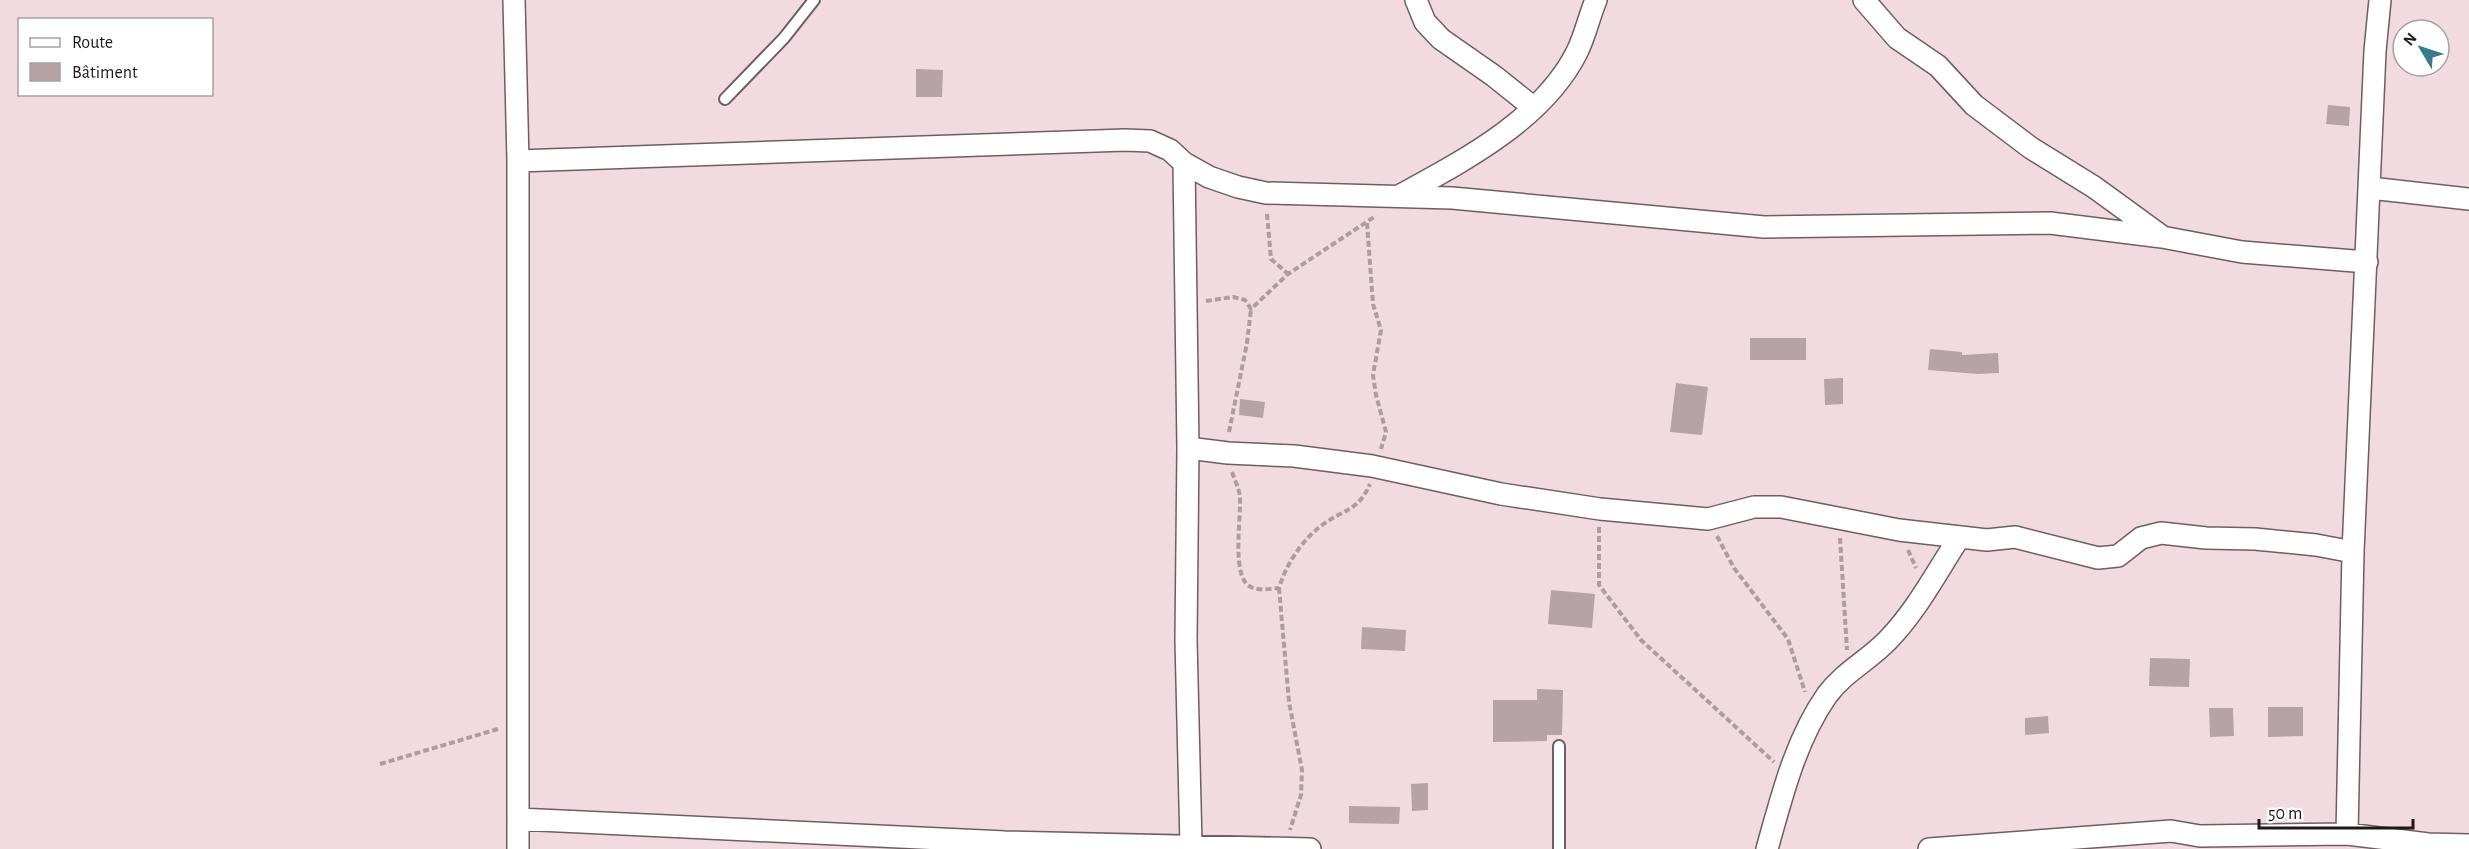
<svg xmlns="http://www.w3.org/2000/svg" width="2469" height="849" viewBox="0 0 2469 849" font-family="'Alegreya Sans',sans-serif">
<rect width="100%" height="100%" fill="#f2dbe0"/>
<path fill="#b7a2a6" d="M916,69L943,70L942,97H916Z
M2328,105L2350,107L2349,126L2326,124Z
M1750,338H1806V360H1750Z
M1930,349L1962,352V355L1998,353L1999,373L1978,374L1928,370Z
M1843,378V404L1825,405L1824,379Z
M1676,383L1708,387L1702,435L1670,432Z
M1240,399L1265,402L1263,418L1239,415Z
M1551,590L1595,594L1592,628L1548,624Z
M1362,627L1406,630L1405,651L1361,649Z
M2150,658L2190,659L2189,687L2149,686Z
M1537,689L1563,690L1562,735H1547V741L1493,742V700H1537Z
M2268,707H2303V736L2268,737Z
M2209,708H2233L2234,736L2210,737Z
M2048,716L2049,733L2025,735V718Z
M1428,783V810L1412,811L1411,784Z
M1349,806L1400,807L1399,824L1349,823Z"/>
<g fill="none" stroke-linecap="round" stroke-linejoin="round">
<g stroke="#705d61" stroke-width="14">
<path id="lane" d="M725,99L784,38L814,0
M1559,849V746"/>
</g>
<g stroke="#705d61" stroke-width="24">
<path id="street" d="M514,0L518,161V849
M1416,0L1425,22L1441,39L1494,76L1534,108
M1864,0L1897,38L1938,66L1974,105L2031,148L2094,187L2160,235
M518,161L1125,140L1150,141L1170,150L1184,163L1209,177L1238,187L1266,193L1452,198L1764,227L2050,223L2162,237L2242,252L2367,262
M1184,163L1188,448L1186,640L1191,845
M2370,188L2469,199
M1399,196C1463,161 1543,120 1577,52C1585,36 1589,17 1596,0
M1188,448L1228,453L1294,456L1372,466L1501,494L1600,509L1708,519L1754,507H1781L1899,530L1987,540L2015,537L2098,558L2118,556L2141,538L2161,533L2206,538L2255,539L2316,545L2353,552
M518,819L1005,842L1310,849
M2347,834L2353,552L2375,51L2380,0
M1767,849C1782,796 1795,741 1827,695C1844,672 1869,660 1888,640C1917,610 1936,573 1959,538
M1929,849L2171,831L2200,836L2347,834L2428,844L2469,845"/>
</g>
<path stroke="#ae9ca0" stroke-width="4" stroke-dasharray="6 3" stroke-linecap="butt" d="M1267,214L1271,259L1288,274
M1367,223L1373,304L1381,330L1373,375L1376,395L1386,432L1381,449
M1206,301L1233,297L1245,300L1251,309L1288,274L1374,217
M1229,432L1247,343L1251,309
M1232,472C1235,481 1240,490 1240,499C1241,518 1231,579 1251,587C1259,591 1270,589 1279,588C1286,565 1301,541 1321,526C1343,509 1358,512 1370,484
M1599,527V585L1641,640L1774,762
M1717,536L1734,568L1788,639L1805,692
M1840,538L1847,650
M1908,550L1916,568
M1279,588L1289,702L1302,770L1301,795L1290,830
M380,764L498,729"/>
<use href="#lane" stroke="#fff" stroke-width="10"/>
<use href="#street" stroke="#fff" stroke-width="21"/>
</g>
<rect x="18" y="18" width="195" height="78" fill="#ffffff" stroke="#a5a2a3" stroke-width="1.5"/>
<rect x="30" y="38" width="30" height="9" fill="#ffffff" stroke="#a5a2a3" stroke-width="1.5"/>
<text x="72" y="48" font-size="18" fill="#1f1719">Route</text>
<rect x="30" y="63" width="30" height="18" fill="#b7a2a6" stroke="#a5a2a3" stroke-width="1.5"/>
<text x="72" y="78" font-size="18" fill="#1f1719">Bâtiment</text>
<g transform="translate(2421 48) rotate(309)"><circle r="28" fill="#ffffff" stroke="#a5a2a3" stroke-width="1.5"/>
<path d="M0-4.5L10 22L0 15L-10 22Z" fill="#387c8b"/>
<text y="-9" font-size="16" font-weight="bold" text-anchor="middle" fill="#1f1719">N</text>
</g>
<path d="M2259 819v9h154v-9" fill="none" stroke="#1f1719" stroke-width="3"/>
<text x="2268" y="819" font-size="18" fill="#1f1719" stroke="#ffffff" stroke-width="4.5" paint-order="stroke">50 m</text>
</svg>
